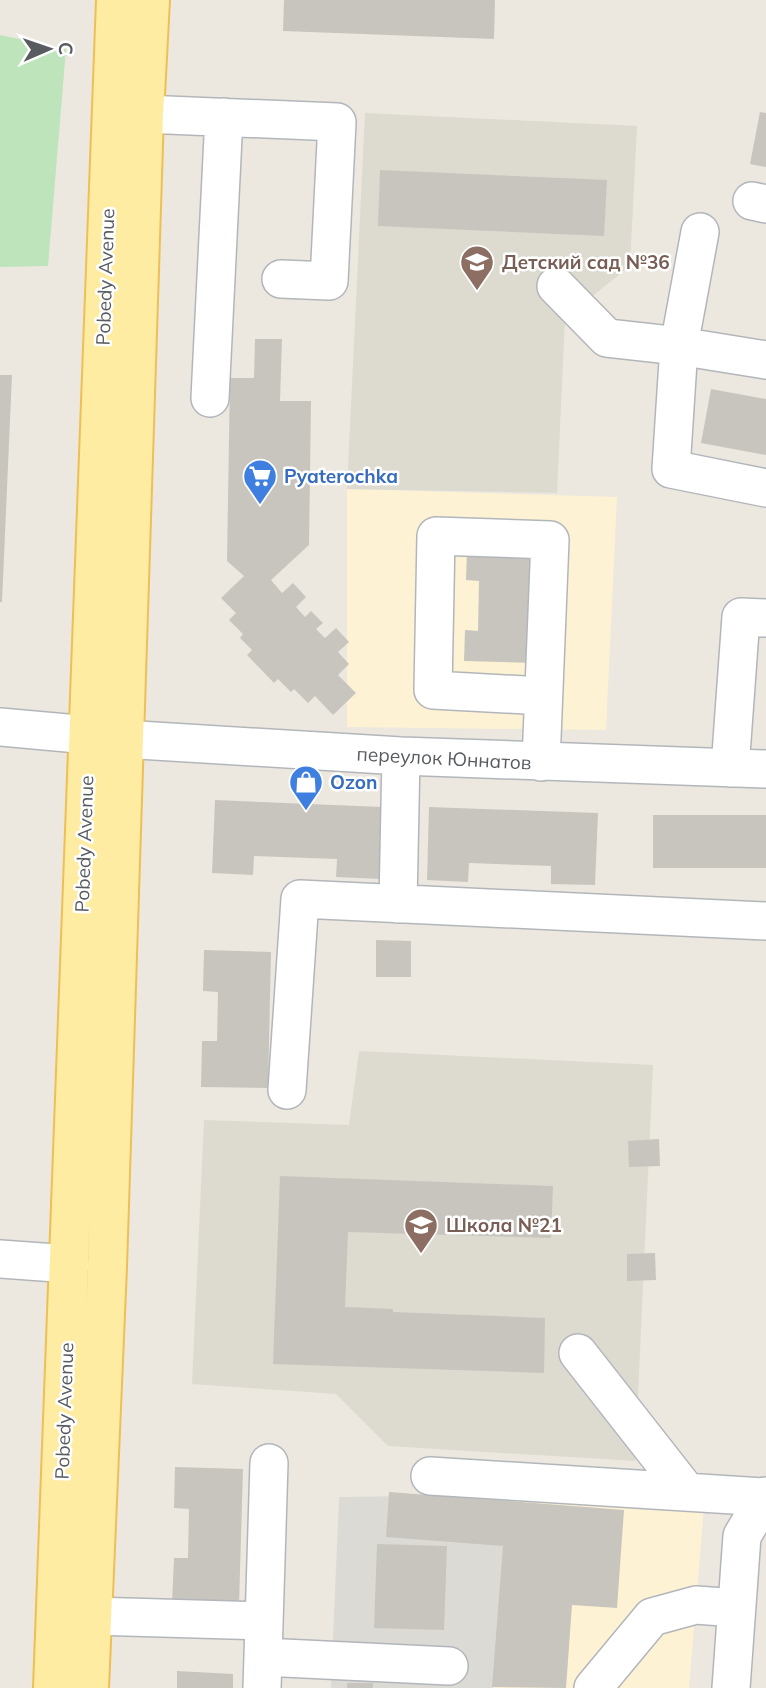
<svg xmlns="http://www.w3.org/2000/svg" width="766" height="1688" viewBox="0 0 766 1688" font-family="Mulish,sans-serif">
<rect width="100%" height="100%" fill="#ece8df"/>
<path fill="#fdf2d3" d="M347,489L617,497L606,730L347,727Z
M509,1495L704,1507L689,1688H493Z"/>
<path fill="#dcdad4" d="M509,1495L493,1688H331L339,1497Z"/>
<path fill="#dddad0" d="M365,113L637,126L630,266L565,318L557,493L347,489Z
M359,1051L653,1065L635,1461L388,1446L336,1394L192,1384L204,1120L349,1125Z"/>
<path fill="#bde4bb" d="M0,35L66,49L48,266L0,267Z"/>
<path fill="#c8c5bf" d="M284,0H495L494,39L283,31Z
M760,112L766,113V167L750,164Z
M380,170L607,180L604,236L378,226Z
M255,339H282L280,401H311L309,545L271,580L282,593L293,583L306,597L296,607L305,617L311,611L323,623L316,629L325,638L336,628L349,642L338,652L349,664L338,675L356,693L333,715L315,696L308,703L294,689L291,692L278,679L274,683L247,655L252,650L240,638L243,634L229,620L236,613L221,598L244,576L227,561L230,378H254Z
M0,375H12L2,602H0Z
M711,389L766,399V455L701,443Z
M467,550L537,552L535,663L464,661L465,630L478,631L479,581L466,580Z
M215,800L383,807L381,879L336,877L337,859L254,856L253,875L212,873Z
M429,807L598,813L595,885L551,884V866L469,863L468,882L427,880Z
M653,815H766V868H653Z
M376,940L411,941V977H376Z
M204,950L271,952L268,1088L201,1087L202,1041H217L218,992L203,991Z
M659,1139L660,1166L629,1167L628,1141Z
M280,1176L553,1186L551,1238L348,1232L345,1307L393,1309V1312L545,1318L544,1373L273,1364Z
M655,1253L656,1280L627,1281V1254Z
M175,1467L243,1469L239,1605L172,1604L174,1558H188L189,1509L174,1508Z
M389,1492L624,1510L617,1608L572,1605L566,1688L492,1687L503,1546L386,1537Z
M377,1544L447,1546L444,1630L374,1628Z
M177,1671L233,1674V1688H177Z
M347,1683H373V1688H347Z"/>
<g fill="none" stroke-linecap="round" stroke-linejoin="round">
<g stroke="#b2b6bb" stroke-width="40">
<path id="minor" d="M144,114L337,122L329,281L281,279
M752,201L766,204
M556,286L607,338L679,346L700,232
M766,360L679,346L671,469L766,488
M210,398L224,117
M0,727L89,735
M122,739L401,756L766,769
M541,762L550,540L436,536L433,690L543,696
M730,768L741,617L766,618
M398,904L401,756
M287,1090L300,899L766,921
M0,1259L70,1264
M578,1353L687,1492
M430,1476L765,1497
M92,1616L264,1621
M263,1657L449,1666
M262,1688L269,1463
M593,1688L652,1617L696,1605L736,1608
M731,1688L742,1536L766,1496"/>
</g>
<g stroke="#efbf55" stroke-width="42">
<path id="major" d="M53,1688L116,0
M89,1688L107,1267L144,114L150,0"/>
</g>
<use href="#minor" stroke="#fff" stroke-width="37"/>
<use href="#major" stroke="#feeca2" stroke-width="38"/>
</g>
<defs>
<g id="school-pin" transform="scale(1.75)"><path d="M0 17L-7.5 6A9.5 9.5 0 1 1 7.5 6Z" fill="#8d6e63" stroke="#fff"/><path d="M0-5L7-2L0 1L-7-2ZM-4 1L0 2.5L4 1V4Q0 6-4 4Z" fill="#fff"/></g>
<g id="supermarket-pin" transform="scale(1.75)"><path d="M0 17L-7.5 6A9.5 9.5 0 1 1 7.5 6Z" fill="#3f7fe0" stroke="#fff"/><path d="M-6-5.5h2.5l.6 2H6L4.5 2H-2.5L-4.4-4H-6ZM-1.5 3.2a1.3 1.3 0 1 0 .1 0ZM3 3.2a1.3 1.3 0 1 0 .1 0Z" fill="#fff"/></g>
<g id="shop-pin" transform="scale(1.75)"><path d="M0 17L-7.5 6A9.5 9.5 0 1 1 7.5 6Z" fill="#3f7fe0" stroke="#fff"/><path d="M-5-2.5h2.3a2.7 3.5 0 0 1 5.4 0H5L5.5 6h-11ZM-1.5-2.5h3a1.5 2.3 0 0 0-3 0Z" fill="#fff"/></g>
</defs>
<g fill-rule="evenodd">
<use href="#school-pin" x="477" y="262"/>
<use href="#supermarket-pin" x="260" y="476"/>
<use href="#shop-pin" x="306" y="782"/>
<use href="#school-pin" x="421" y="1225"/>
</g>
<g text-anchor="middle" stroke-width="5" stroke-linejoin="round" paint-order="stroke">
<g font-size="19" font-weight="bold" fill="#785e54" stroke="#fff" text-anchor="start">
<text x="502" y="269">Детский сад №36</text>
<text x="446" y="1232">Школа №21</text>
</g>
<g font-size="19" fill="#585c61" stroke="#fff">
<text transform="translate(105 277) rotate(-88)" y="7">Pobedy Avenue</text>
<text transform="translate(444 758) rotate(3)" y="7">переулок Юннатов</text>
<text transform="translate(84 844) rotate(-88)" y="7">Pobedy Avenue</text>
<text transform="translate(64 1411) rotate(-88)" y="7">Pobedy Avenue</text>
</g>
<g font-size="19" font-weight="bold" fill="#366cbe" stroke="#fff" text-anchor="start">
<text x="284" y="483">Pyaterochka</text>
<text x="330" y="789">Ozon</text>
</g>
</g>
<g transform="translate(49 49) rotate(88)" stroke="#ffffff" stroke-width="5" paint-order="stroke">
<path d="M0-5L12 26L0 18L-12 26Z" fill="#585c61"/>
<text y="-10" font-size="19" font-weight="bold" text-anchor="middle" fill="#585c61">С</text>
</g>
</svg>
